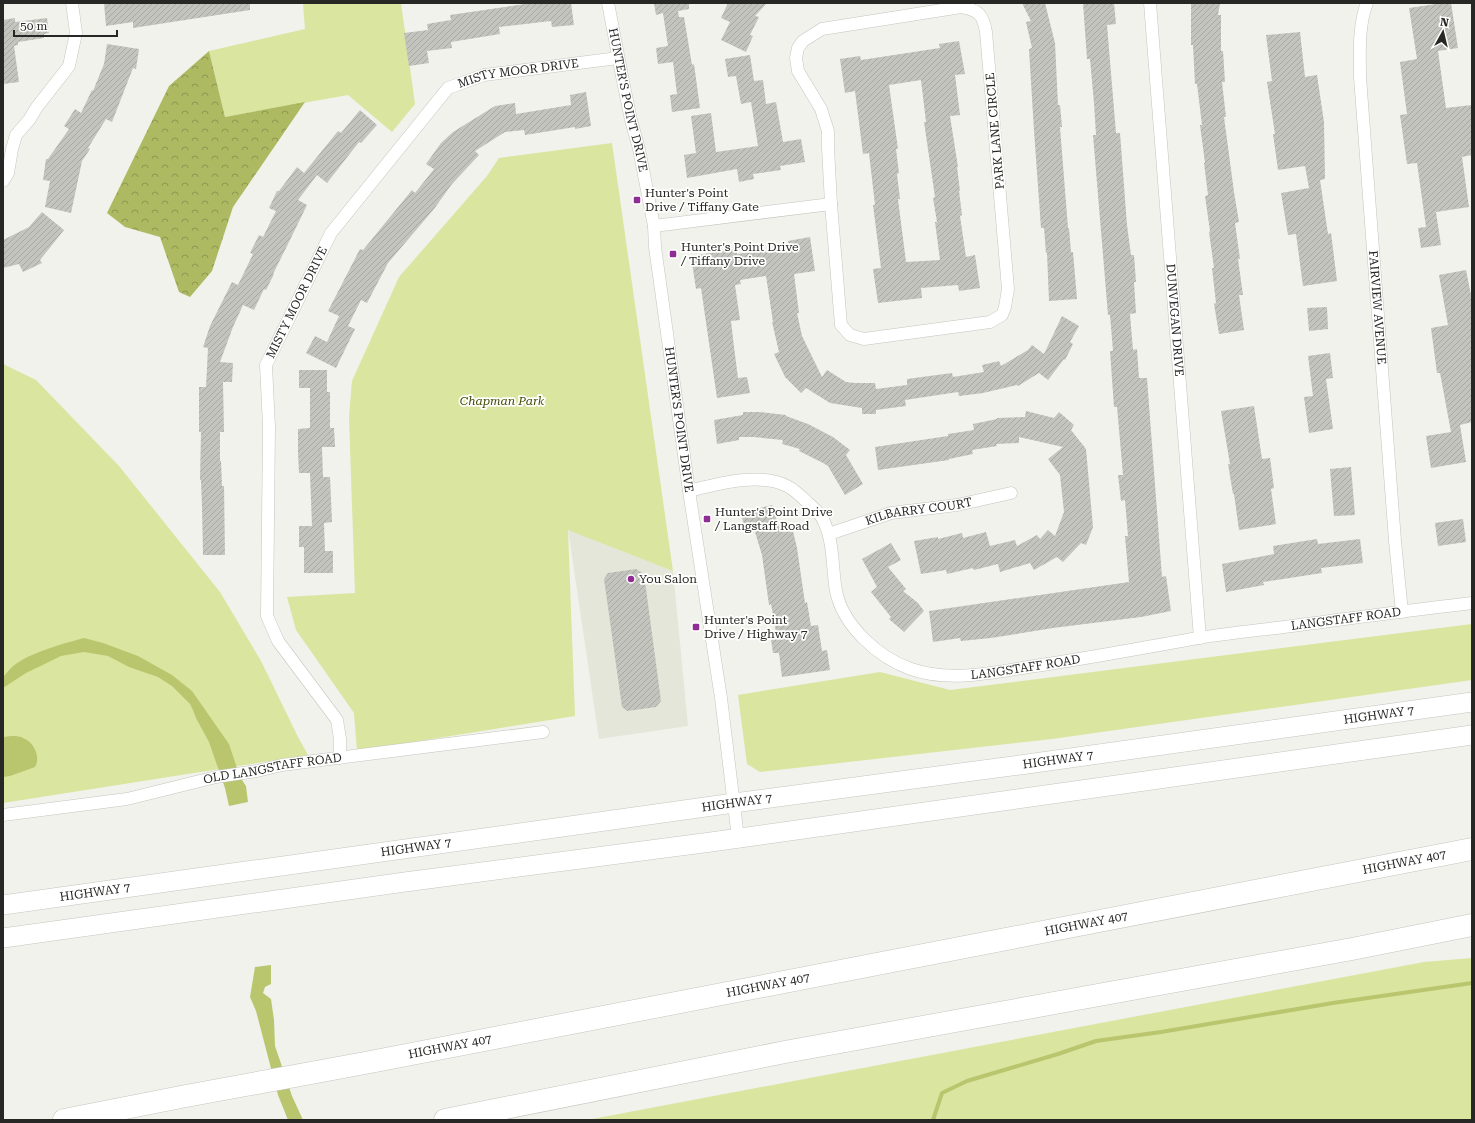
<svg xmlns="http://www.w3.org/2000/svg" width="1475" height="1123" viewBox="0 0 1475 1123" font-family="'Roboto Serif',serif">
<defs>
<pattern id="forest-crowns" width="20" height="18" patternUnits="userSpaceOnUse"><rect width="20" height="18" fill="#aeba62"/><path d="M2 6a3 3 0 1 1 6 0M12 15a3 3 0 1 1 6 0" fill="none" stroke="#8e9751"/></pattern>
<pattern id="building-hatch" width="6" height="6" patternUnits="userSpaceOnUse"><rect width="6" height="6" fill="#c3c4be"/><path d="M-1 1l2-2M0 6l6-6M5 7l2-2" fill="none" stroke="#a8a8a3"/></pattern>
</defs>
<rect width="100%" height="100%" fill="#f0f2eb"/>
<path fill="#e4e6d9" d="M568,529L673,571L688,726L599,739Z"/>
<path fill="#dae5a0" d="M303,3H401L415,104L392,132L348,95L225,117L209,51L305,29Z
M612,143L673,571L568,530L575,716L357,751L354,713L296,630L287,597L355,593L349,417L352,381L399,277L487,176L499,158Z
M3,364L36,380L119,466L220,592L261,661L298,737L308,755L3,803Z
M1472,624V680L1052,739L760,772L747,764L738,695L880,672L950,690Z
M1472,958V1120H587L1424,962Z"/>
<path fill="url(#forest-crowns)" d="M209,51L225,117L305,102L233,207L212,271L190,297L179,292L160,237L125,227L107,213L169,86Z"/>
<path fill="#bac66e" d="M84,638L103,643L138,656L172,675L192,691L229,744L240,777L246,786L248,802L229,806L225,788L209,742L196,718L193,710L190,704L172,686L158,677L129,667L108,656L84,652L61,656L26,673L3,688V677C6,674 8,671 11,668C25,654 65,643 84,638Z
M11,736C14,736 20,736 23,738C34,742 41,757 35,767L10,776L3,777V737Z
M271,965V984L265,987L263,993L271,999L274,1020L275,1046L292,1096L303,1120H288L278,1095L256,1011L250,997L255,967Z"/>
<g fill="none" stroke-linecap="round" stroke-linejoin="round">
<path stroke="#bac66e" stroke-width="4" d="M933,1120L942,1093L967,1081L1058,1054L1096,1041L1161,1032L1333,1003L1472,983"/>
</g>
<path fill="url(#building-hatch)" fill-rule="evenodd" d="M104,3H250V10L133,28V22L106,26Z
M525,3H571L574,25L552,27L551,21L499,27L500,34L451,42L452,48L427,51L429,63L409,66L404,33L428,30L427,24L451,20L450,15L525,4Z
M654,3H689V9L678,11L679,17H684L692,65L694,64L700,108L672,112L670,95L677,94L673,62L658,64L656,48L668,46L663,13L656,15Z
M728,3H767L755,16L759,17L750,35L753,36L746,52L721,40L730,22L721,18Z
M1022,3H1045L1055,43L1058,105H1060L1062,127H1060L1068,228H1069L1071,252H1073L1077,299L1049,301L1047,253H1046L1044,228H1041L1034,131L1029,49L1032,48L1026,22L1031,21Z
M1083,3H1114L1116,24L1107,25L1116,133H1120L1127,225L1131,255H1134L1136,282H1134L1136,313L1130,314L1133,350L1137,349L1139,378H1147L1162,577L1166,576L1171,611L1141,617L1053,628L991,638L961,641L960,638L933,642L929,611L1129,582L1125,536H1128L1125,500L1121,501L1118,475H1123L1117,407H1114L1110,351H1113L1110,315H1108L1093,135H1096L1094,103L1090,59H1087Z
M1191,3H1220L1218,15H1221V51H1223L1225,82H1222L1226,117H1224L1234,192L1239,222L1235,223L1240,259H1238L1243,295H1239L1244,330L1219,334L1214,304L1216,303L1212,268H1214L1209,232L1210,231L1205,196L1208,195L1204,163H1205L1200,125H1202L1197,84H1195L1193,45H1191Z
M1443,3H1451L1458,48L1438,51L1446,108L1472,105V155L1462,157L1469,207L1436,212L1441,245L1421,248L1418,228L1426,227L1417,163L1407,164L1400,115L1407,114L1400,62L1417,59L1409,8Z
M15,18V22L47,18L49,33L44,34V38L18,42V45L14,46L19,82L3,84V20Z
M1300,32L1305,77L1317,75L1324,122L1325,179L1320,180L1328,234L1331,233L1337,281L1303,286L1296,234L1288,235L1281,193L1309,188L1305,166L1278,170L1273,134H1275L1267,82L1272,81L1266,35Z
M959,41L965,74L955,75L960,115L950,116L958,167H957L960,191H959L962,215L960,216L966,257L975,255L980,288L959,291L958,285L921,288L922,298L878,303L873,269L881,268L873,205H875L869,153L863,154L855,91L845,93L840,59L860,56L861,60L940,48L939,44ZM921,80L926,122H924L935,197L933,198L937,222H935L940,260L906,262L898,199H900L897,174L899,173L896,149H898L889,85Z
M107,44L139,49L136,69L133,68L112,122L106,119L88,148L90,149L82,161L71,213L45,207L50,181L43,180L46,159H48L69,129L64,126L75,109L81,113L92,90L93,91L104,64Z
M750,55L754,81L763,80L766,104L776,102L783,142L801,139L805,162L780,166L781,170L753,174L754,179L739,182L737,169L687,178L684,155L696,153L691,116L711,113L716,152L758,146L751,102L741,104L736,76L728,77L725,59Z
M586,92L591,126L575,129V127L525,135L524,130L505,132L475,151L479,155L452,184L434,209L388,263L367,303L361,300L348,326L355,329L336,368L306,353L315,336L327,342L339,316L328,311L360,249L363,250L412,190L415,193L434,169L426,164L441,143L453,132L495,106L515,103L516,114L571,105L570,95Z
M360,110L377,125L361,143L359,142L327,183L317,175L298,200L307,205L287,246L273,274H274L266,290L264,289L254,310L243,305L233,327L220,362L233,363L232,382H223L224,432H220V461H221L222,486H224L225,555H203L202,507L201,480H200L201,432H199V387H206L208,348L203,347L210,326L232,282L238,285L253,254L250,253L259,235L263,237L276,211L269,208L277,191H279L297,167L304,173L338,131L341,133Z
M42,212L64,230L40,260L42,263L23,272L19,264L3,268V240L29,227Z
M810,237L815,271L794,274L799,313H797L802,336L822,377L827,370L846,382L855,383H875L876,389L907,385V379L952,373L953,377L984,372L982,365L999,361L1001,366L1028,350L1032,345L1044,354L1062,316L1079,326L1070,342L1073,344L1065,360L1064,359L1048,380L1039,373L1018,386L1017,385L983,393L959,396L958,392L905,400L906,406L876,410V414H862V408L830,403L806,388L801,393L785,377L774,354L779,352L772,322H773L766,276L740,280L741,284L735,285L740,320L731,321L734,347L738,378L747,377L750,393L717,398L701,288L696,289L691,256L736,249L737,254L789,247L788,241Z
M1466,270L1472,300V422L1460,425L1466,462L1431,468L1426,436L1451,432L1440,373H1437L1431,328L1448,325L1439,275Z
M1327,307L1328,329L1309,331L1307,308Z
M1330,353L1333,378L1326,379L1333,429L1309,433L1304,397L1313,396L1308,356Z
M299,370H327V392H330V428H334L335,447H322L323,477H330L332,522L324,523L325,551H333V573H304V547H299V526H312L310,473H299L298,452V429L310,428V388H299Z
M1254,406L1262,459L1270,458L1274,488L1271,489L1276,524L1239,530L1234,494H1233L1228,464H1230L1221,411Z
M1026,411L1054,418L1059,412L1074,425L1071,430L1086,449L1093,527L1086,545L1081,543L1063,562L1057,557L1034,570L1030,563L1000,572L998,564L974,570L973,568L947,574L946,570L921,574L914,541L938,537V539L962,533L963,538L986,532L990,546L1015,540L1017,546L1037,535L1040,539L1048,530L1055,536L1064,512L1060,475L1048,459L1063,447L1019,437V443L996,444L997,446L972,450L973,454L949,459V460L878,470L875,447L948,436V434L974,430L973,424L997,419V418L1025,417Z
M743,412H760L786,415V416L808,424L833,437L850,450L846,455L863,484L845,495L828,466L823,463L799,451L800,449L782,444L783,440L753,437H739V440L717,444L714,420L743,415Z
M1351,467L1355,515L1334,516L1330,469Z
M772,505L780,530L792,527L797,548L805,603L807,602L811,626L818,625L822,651L827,650L830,670L782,677L779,653H773L770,633L776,632L771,604L769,605L762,555L755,532L746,534L741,513Z
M1463,519L1466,542L1438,546L1435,523Z
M1317,539L1318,544L1360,539L1363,563L1321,568L1322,573L1263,582L1264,585L1226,592L1222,564L1274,554L1273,546Z
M891,543L901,560L888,567L906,589L903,591L918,603L924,611L904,632L889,619L891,617L871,592L877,587L862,559Z
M636,569L644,574L661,701L656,707L627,711L622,707L604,579L608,573Z"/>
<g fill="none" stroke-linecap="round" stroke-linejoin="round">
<g stroke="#c4c5bf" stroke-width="13">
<g id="street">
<path id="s1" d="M608,3L622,76L631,120L639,149L654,226L655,247L689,491L721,698L738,838"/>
<path id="s2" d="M1150,3L1200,638"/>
<path id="s3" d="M1367,3C1358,26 1360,53 1360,77L1395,541L1402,612"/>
<path d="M961,7C979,10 983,15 986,32L1008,289L1005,307L1002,315L990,322L864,339L850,335L841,325L831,204L828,147V131L821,109L798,71L796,58L798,48L803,41L822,29Z"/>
<path d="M3,181L8,173L12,149L16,135L29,120L37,107L69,66L76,33L72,3"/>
<path d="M654,226L831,204"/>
<path id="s4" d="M689,491C717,484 760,472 787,486C795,490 802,497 808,503C815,509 822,515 825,524C834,545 832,569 836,591C843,626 879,658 911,669C948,682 991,673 1028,667C1085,659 1141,648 1198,638C1229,633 1261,630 1292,626C1352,618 1412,610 1472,603"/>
<path id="s5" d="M829,534L891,513L957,505L1011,493"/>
<path id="s6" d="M340,758V739L337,720L278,641L267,616L269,427L266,365L331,233L448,88L484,75L618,58"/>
<path id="s7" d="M3,815L127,799L216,777L257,771L282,765L543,732"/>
</g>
</g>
<g stroke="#c4c5bf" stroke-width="20">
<g id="primary">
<path id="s8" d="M3,905L734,803L1020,765L1472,702"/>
<path d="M3,938L405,882L711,842L1472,735"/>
</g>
</g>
<g stroke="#c4c5bf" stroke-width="23">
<g id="highway">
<path id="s9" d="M64,1120L186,1096L365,1063L1472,849"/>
<path d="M445,1120L785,1052L1352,949L1472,925"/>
</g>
</g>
<use href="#street" stroke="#fff" stroke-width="12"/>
<use href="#primary" stroke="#fff" stroke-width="19"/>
<use href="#highway" stroke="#fff" stroke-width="22"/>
</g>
<g fill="#8f2d95" stroke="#fffffe" stroke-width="1.5">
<rect x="633" y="196" width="8" height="8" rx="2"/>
<rect x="669" y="250" width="8" height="8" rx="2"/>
<rect x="703" y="515" width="8" height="8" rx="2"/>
<circle cx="631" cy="579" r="4"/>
<rect x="692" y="623" width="8" height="8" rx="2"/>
</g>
<g text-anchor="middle" stroke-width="3.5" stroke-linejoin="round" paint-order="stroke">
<g font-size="12" fill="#272725" stroke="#fffffe">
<text dy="4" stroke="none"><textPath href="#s6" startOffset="821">MISTY MOOR DRIVE</textPath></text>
<text dy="4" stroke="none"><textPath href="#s1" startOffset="99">HUNTER'S POINT DRIVE</textPath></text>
<text transform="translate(995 131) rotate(-95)" y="4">PARK LANE CIRCLE</text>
<text dy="4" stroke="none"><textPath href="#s6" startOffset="485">MISTY MOOR DRIVE</textPath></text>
<text dy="4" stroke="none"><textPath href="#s3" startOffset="306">FAIRVIEW AVENUE</textPath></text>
<text dy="4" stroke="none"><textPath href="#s2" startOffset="318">DUNVEGAN DRIVE</textPath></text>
<text dy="4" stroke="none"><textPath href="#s1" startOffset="423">HUNTER'S POINT DRIVE</textPath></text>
<text dy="4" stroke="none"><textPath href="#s5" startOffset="93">KILBARRY COURT</textPath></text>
<text dy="4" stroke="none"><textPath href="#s4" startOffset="775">LANGSTAFF ROAD</textPath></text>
<text dy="4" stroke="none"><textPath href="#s4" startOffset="451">LANGSTAFF ROAD</textPath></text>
<text dy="4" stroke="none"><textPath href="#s8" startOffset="1389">HIGHWAY 7</textPath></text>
<text dy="4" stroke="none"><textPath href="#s8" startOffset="1065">HIGHWAY 7</textPath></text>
<text dy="4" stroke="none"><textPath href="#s7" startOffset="274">OLD LANGSTAFF ROAD</textPath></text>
<text dy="4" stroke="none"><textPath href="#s8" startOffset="741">HIGHWAY 7</textPath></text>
<text dy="4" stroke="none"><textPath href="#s8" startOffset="417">HIGHWAY 7</textPath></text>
<text dy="4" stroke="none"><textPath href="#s9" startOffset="1365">HIGHWAY 407</textPath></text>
<text dy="4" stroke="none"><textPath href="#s8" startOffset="93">HIGHWAY 7</textPath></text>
<text dy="4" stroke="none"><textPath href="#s9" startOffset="1041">HIGHWAY 407</textPath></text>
<text dy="4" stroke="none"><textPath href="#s9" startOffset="717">HIGHWAY 407</textPath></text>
<text dy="4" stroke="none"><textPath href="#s9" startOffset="393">HIGHWAY 407</textPath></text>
</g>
<g font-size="12" fill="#272725" stroke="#fffffe" text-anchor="start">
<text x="645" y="197">Hunter's Point<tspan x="645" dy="14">Drive / Tiffany Gate</tspan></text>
<text x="681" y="251">Hunter's Point Drive<tspan x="681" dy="14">/ Tiffany Drive</tspan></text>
<text x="715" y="516">Hunter's Point Drive<tspan x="715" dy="14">/ Langstaff Road</tspan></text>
<text x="639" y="583">You Salon</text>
<text x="704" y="624">Hunter's Point<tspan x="704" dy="14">Drive / Highway 7</tspan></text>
</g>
<g font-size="12" font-style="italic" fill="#444a05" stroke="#fffffe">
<text x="502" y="405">Chapman Park</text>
</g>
</g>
<rect width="1475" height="1123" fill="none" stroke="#272725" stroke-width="8"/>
<g transform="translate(1443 32) rotate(8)" stroke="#fffffe" stroke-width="3" paint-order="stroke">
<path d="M0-3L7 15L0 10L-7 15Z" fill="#272725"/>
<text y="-6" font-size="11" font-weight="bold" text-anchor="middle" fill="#272725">N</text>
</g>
<path d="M14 30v6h103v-6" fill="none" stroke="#272725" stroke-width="2"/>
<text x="20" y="30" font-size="12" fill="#272725" stroke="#fffffe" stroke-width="3" paint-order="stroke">50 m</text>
</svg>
